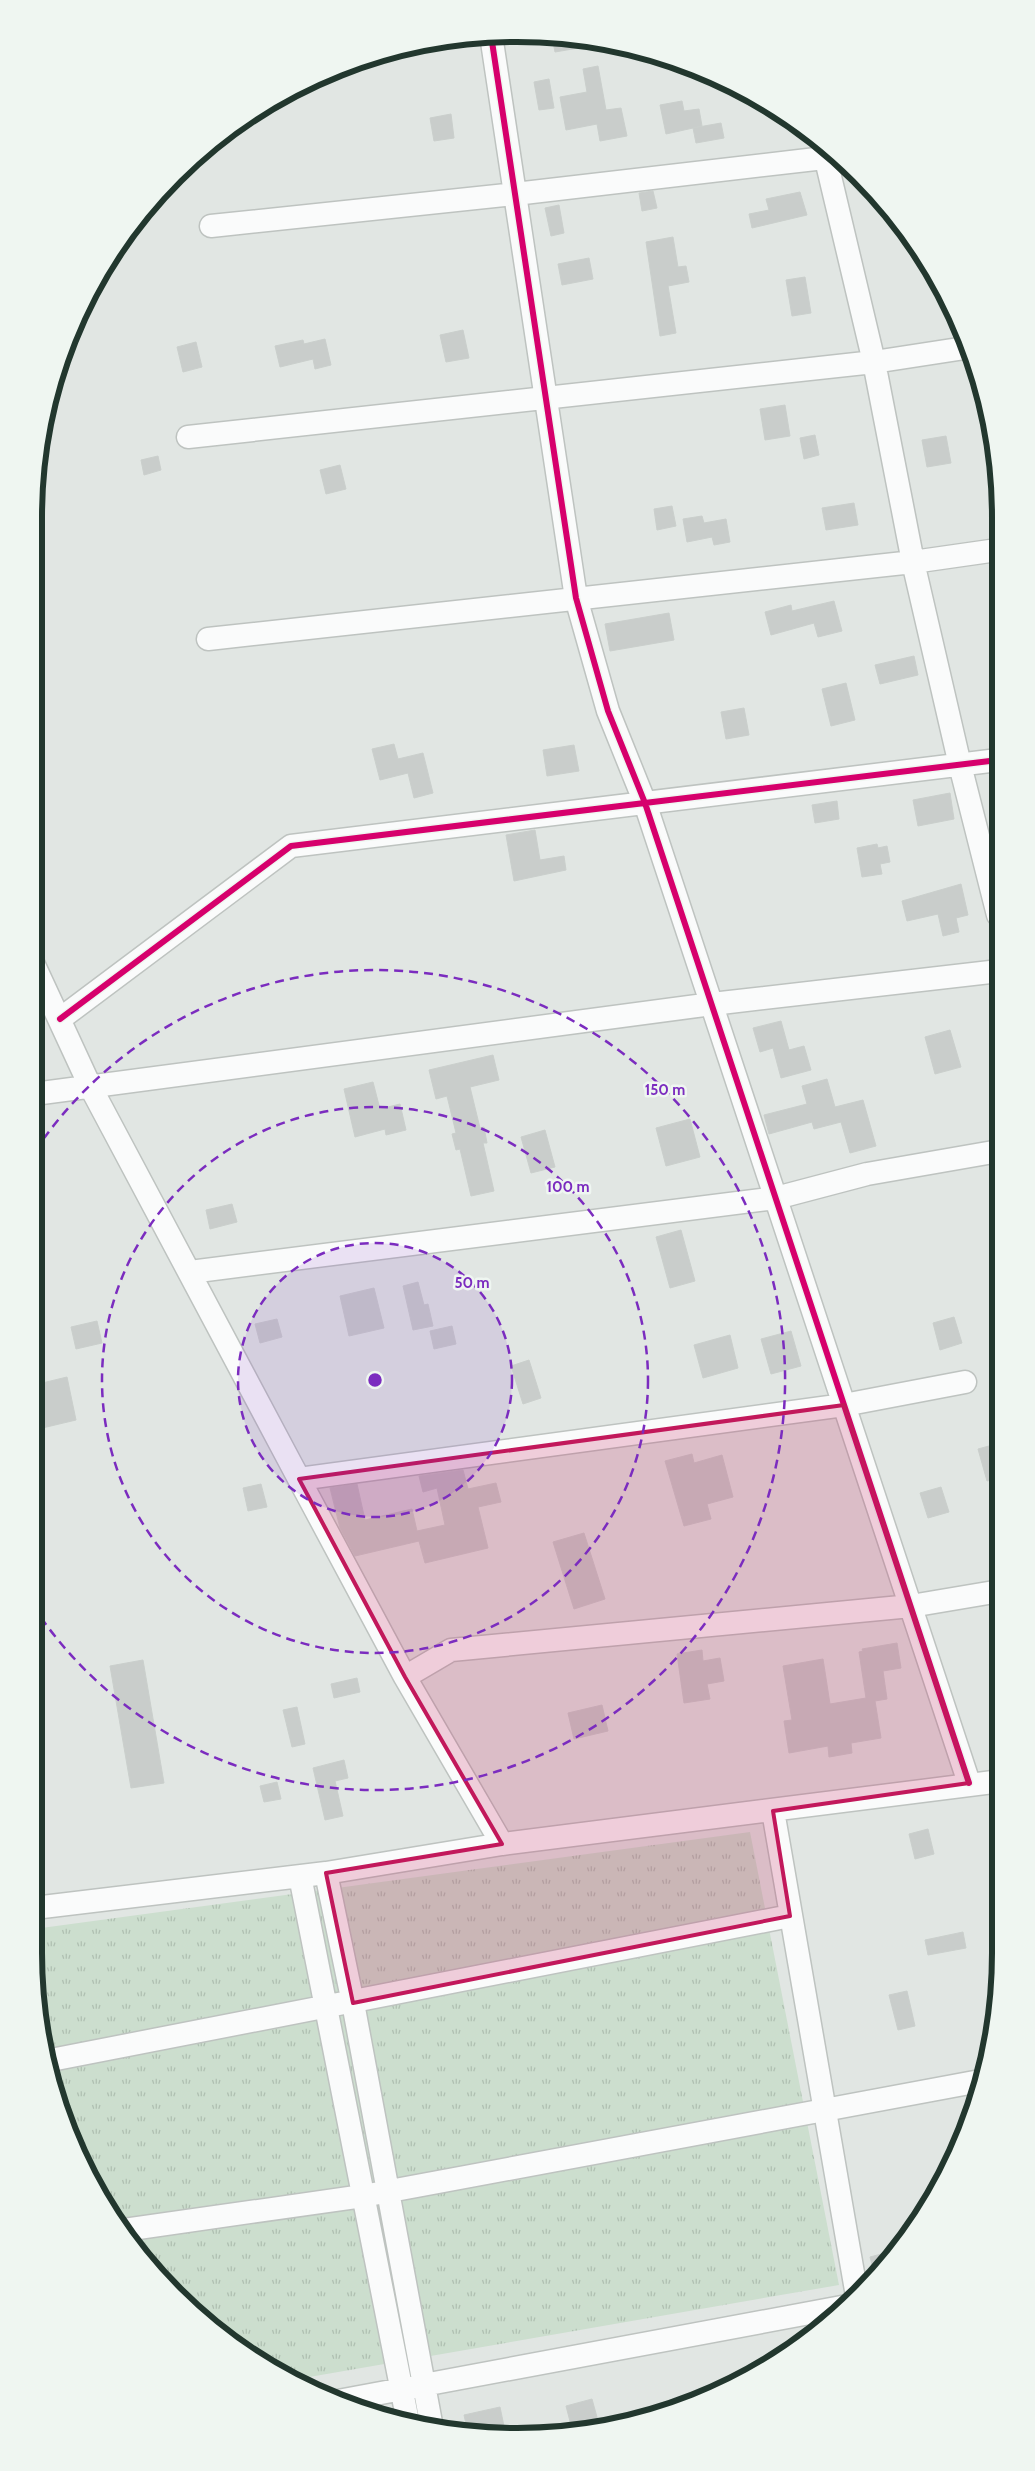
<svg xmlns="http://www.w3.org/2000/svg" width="1035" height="2471" viewBox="0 0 1035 2471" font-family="Cabin,sans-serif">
<defs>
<pattern id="grass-tufts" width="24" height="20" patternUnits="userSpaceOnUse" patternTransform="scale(1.25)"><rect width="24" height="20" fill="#ccdece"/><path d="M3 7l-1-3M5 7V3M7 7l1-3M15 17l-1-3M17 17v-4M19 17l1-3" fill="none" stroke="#afbfb1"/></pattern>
</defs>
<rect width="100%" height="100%" fill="#e1e6e3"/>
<path fill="url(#grass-tufts)" d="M750,1832L839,2285L292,2380C189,2333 97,2215 60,2110C55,2096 54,2077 52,2062C46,2026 40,1990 34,1954V1929Z"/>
<path fill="#c9cdcb" stroke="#cacfcc" d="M552,37L580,38L596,41V45L555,52Z
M598,66L606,110L621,108L627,136L600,141L597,124L566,130L560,97L587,92L583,69Z
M549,79L554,108L539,110L534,82Z
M682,101L684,111L699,109L702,126L666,134L660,105Z
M451,114L454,138L434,141L430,118Z
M721,123L724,138L696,143L693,128Z
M653,191L657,208L642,211L639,193Z
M800,192L807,215L752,228L749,214L769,210L766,199Z
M559,205L564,233L551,236L545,208Z
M673,237L678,267L686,266L689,282L668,286L676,333L660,336L646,242Z
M589,258L593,279L562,285L558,264Z
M805,277L811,313L792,316L786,280Z
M463,330L469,358L446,362L440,335Z
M325,339L331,365L315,369L313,359L280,367L275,346L303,340L304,344Z
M196,342L202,367L183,372L177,347Z
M785,405L790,436L765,440L760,409Z
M815,435L819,455L804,459L800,438Z
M946,436L951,463L927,467L922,440Z
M158,456L161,470L144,475L141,460Z
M340,465L346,489L326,494L320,470Z
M854,503L858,525L826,530L822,508Z
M672,506L676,526L657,530L654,509Z
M702,516L704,523L726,519L730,542L714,545L712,537L687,542L683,519Z
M834,601L842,631L818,637L814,623L771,635L765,612L791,605L792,611Z
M669,613L674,640L610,651L605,624Z
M914,656L918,675L880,684L875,665Z
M846,683L855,720L831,726L822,689Z
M744,708L749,735L726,739L721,712Z
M394,744L398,759L423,753L433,793L414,798L408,773L380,780L372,749Z
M574,745L579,771L547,776L543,750Z
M950,793L954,819L918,826L913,800Z
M837,801L839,819L815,823L812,805Z
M535,830L540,860L564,856L566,870L514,881L506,835Z
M877,844L878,848L887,846L890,862L880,864L882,874L862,877L857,848Z
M961,884L968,915L956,918L959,932L943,936L938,914L907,921L902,901Z
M781,1021L789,1050L804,1046L811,1070L781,1078L773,1048L760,1052L753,1028Z
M950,1030L961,1067L935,1074L925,1037Z
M493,1055L499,1080L470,1087L480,1128L484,1127L487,1143H483L494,1191L471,1196L460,1149L456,1150L452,1134L456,1133L447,1096L436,1099L429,1070Z
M827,1079L835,1107L863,1100L876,1146L850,1153L841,1122L814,1129L812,1122L769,1134L764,1115L807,1104L802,1086Z
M373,1082L380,1109L400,1104L406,1130L386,1135L385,1129L355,1137L344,1089Z
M690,1119L700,1157L666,1166L656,1128Z
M545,1130L555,1167L531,1173L521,1137Z
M232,1204L237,1222L210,1229L206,1210Z
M681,1230L695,1281L670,1288L656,1237Z
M418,1282L424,1305L428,1304L433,1326L413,1330L403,1286Z
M374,1288L384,1328L349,1336L340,1296Z
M954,1317L962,1343L940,1350L933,1323Z
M277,1319L282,1337L260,1343L255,1324Z
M97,1321L102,1343L76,1349L71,1327Z
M452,1326L456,1344L434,1349L430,1331Z
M791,1331L801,1366L771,1374L761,1339Z
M730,1335L738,1368L703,1378L694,1345Z
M529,1360L541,1398L523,1404L511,1366Z
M67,1377L76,1420L34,1430V1385Z
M1000,1443V1478L987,1481L978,1449Z
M692,1454L694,1463L722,1455L733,1497L707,1504L711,1519L684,1526L665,1461Z
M463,1470L468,1489L496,1483L501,1502L478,1507L488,1548L425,1563L419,1541L355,1556L340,1528L330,1488L357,1484L365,1520L412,1509L417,1531L445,1525L437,1488L423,1492L419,1476Z
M261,1484L267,1507L248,1511L243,1488Z
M941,1487L949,1512L928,1518L920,1493Z
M584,1533L605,1599L574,1609L553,1542Z
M897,1643L901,1668L883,1671L887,1699L875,1701L881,1738L851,1743L852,1753L829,1757L828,1746L789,1753L784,1721L792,1720L783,1666L823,1659L830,1704L866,1698L859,1652L863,1651L862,1649Z
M702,1650L703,1661L720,1658L724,1681L707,1684L710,1699L684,1703L677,1654Z
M143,1660L164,1783L131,1788L110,1666Z
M357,1678L360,1692L334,1698L331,1684Z
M602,1705L608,1731L574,1739L568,1713Z
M297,1707L305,1744L292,1747L283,1710Z
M344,1760L348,1778L335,1781L343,1816L325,1820L313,1768Z
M277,1782L281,1799L264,1802L260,1786Z
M928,1829L934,1854L915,1859L909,1834Z
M963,1932L966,1948L928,1955L925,1940Z
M907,1991L915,2026L898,2030L889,1995Z
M900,2249L884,2266L875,2276L870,2257Z
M592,2399L600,2428L572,2429L566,2406Z
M500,2407L505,2431L468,2433L464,2415Z"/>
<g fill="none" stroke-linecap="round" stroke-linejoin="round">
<g stroke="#bec3c0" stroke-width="25">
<path id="minor" d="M491,35L576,598L608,711L645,803L969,1783
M823,147L874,362L913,562L960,765L998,915
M211,226L515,194L833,157
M188,437L874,362L965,348
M208,639L913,562L997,550
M34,965L90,1086L299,1479L405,1677L502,1844
M60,1019L291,846L998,760
M34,1094L712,1004L999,971
M190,1272L776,1198L867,1174L999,1151
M299,1479L844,1405L965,1382
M405,1677L451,1650L911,1606L1000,1591
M773,1811L857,2296
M326,1873L353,2003L432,2428
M300,1876L408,2422
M34,1908L326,1873L502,1844L1001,1781
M51,2060L790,1916
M124,2230L363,2196L980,2081
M338,2401L847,2306"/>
</g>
<use href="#minor" stroke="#fafbfb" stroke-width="22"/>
<g stroke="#eff6f1" stroke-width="9">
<path id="cycleway" d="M491,35L576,598L608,711L645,803L969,1783
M60,1019L291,846L998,760"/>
</g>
<use href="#cycleway" stroke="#d6006c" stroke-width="6"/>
</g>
<path fill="#c2185b" fill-opacity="0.2" stroke="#c2185b" stroke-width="4" stroke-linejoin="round" d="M844,1405L969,1783L773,1811L790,1916L353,2003L326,1873L502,1844L405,1677L299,1479Z"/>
<circle cx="375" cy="1380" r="137" fill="#7b2cbf" fill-opacity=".12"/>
<g fill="none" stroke="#7b2cbf" stroke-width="2.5" stroke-dasharray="9 6">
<circle cx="375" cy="1380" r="137"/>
<circle cx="375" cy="1380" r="273"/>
<path d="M35 1151A410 410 0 1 1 35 1609"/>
</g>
<path d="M0 0H1035V2471H0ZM517 42H517A475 475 0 0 1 992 517V1953A475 475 0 0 1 517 2428H517A475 475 0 0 1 42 1953V517A475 475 0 0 1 517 42Z" fill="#eff6f1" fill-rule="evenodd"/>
<path fill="none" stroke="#22372e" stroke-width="6" d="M517 42H517A475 475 0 0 1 992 517V1953A475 475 0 0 1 517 2428H517A475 475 0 0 1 42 1953V517A475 475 0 0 1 517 42Z"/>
<circle cx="375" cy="1380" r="8" fill="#7b2cbf" stroke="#eff6f1" stroke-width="2.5"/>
<g font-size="15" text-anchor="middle" font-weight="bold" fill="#7b2cbf" stroke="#eff6f1" stroke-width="5" stroke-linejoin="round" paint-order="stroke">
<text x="665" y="1095">150 m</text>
<text x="568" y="1192">100 m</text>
<text x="472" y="1288">50 m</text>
</g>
</svg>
